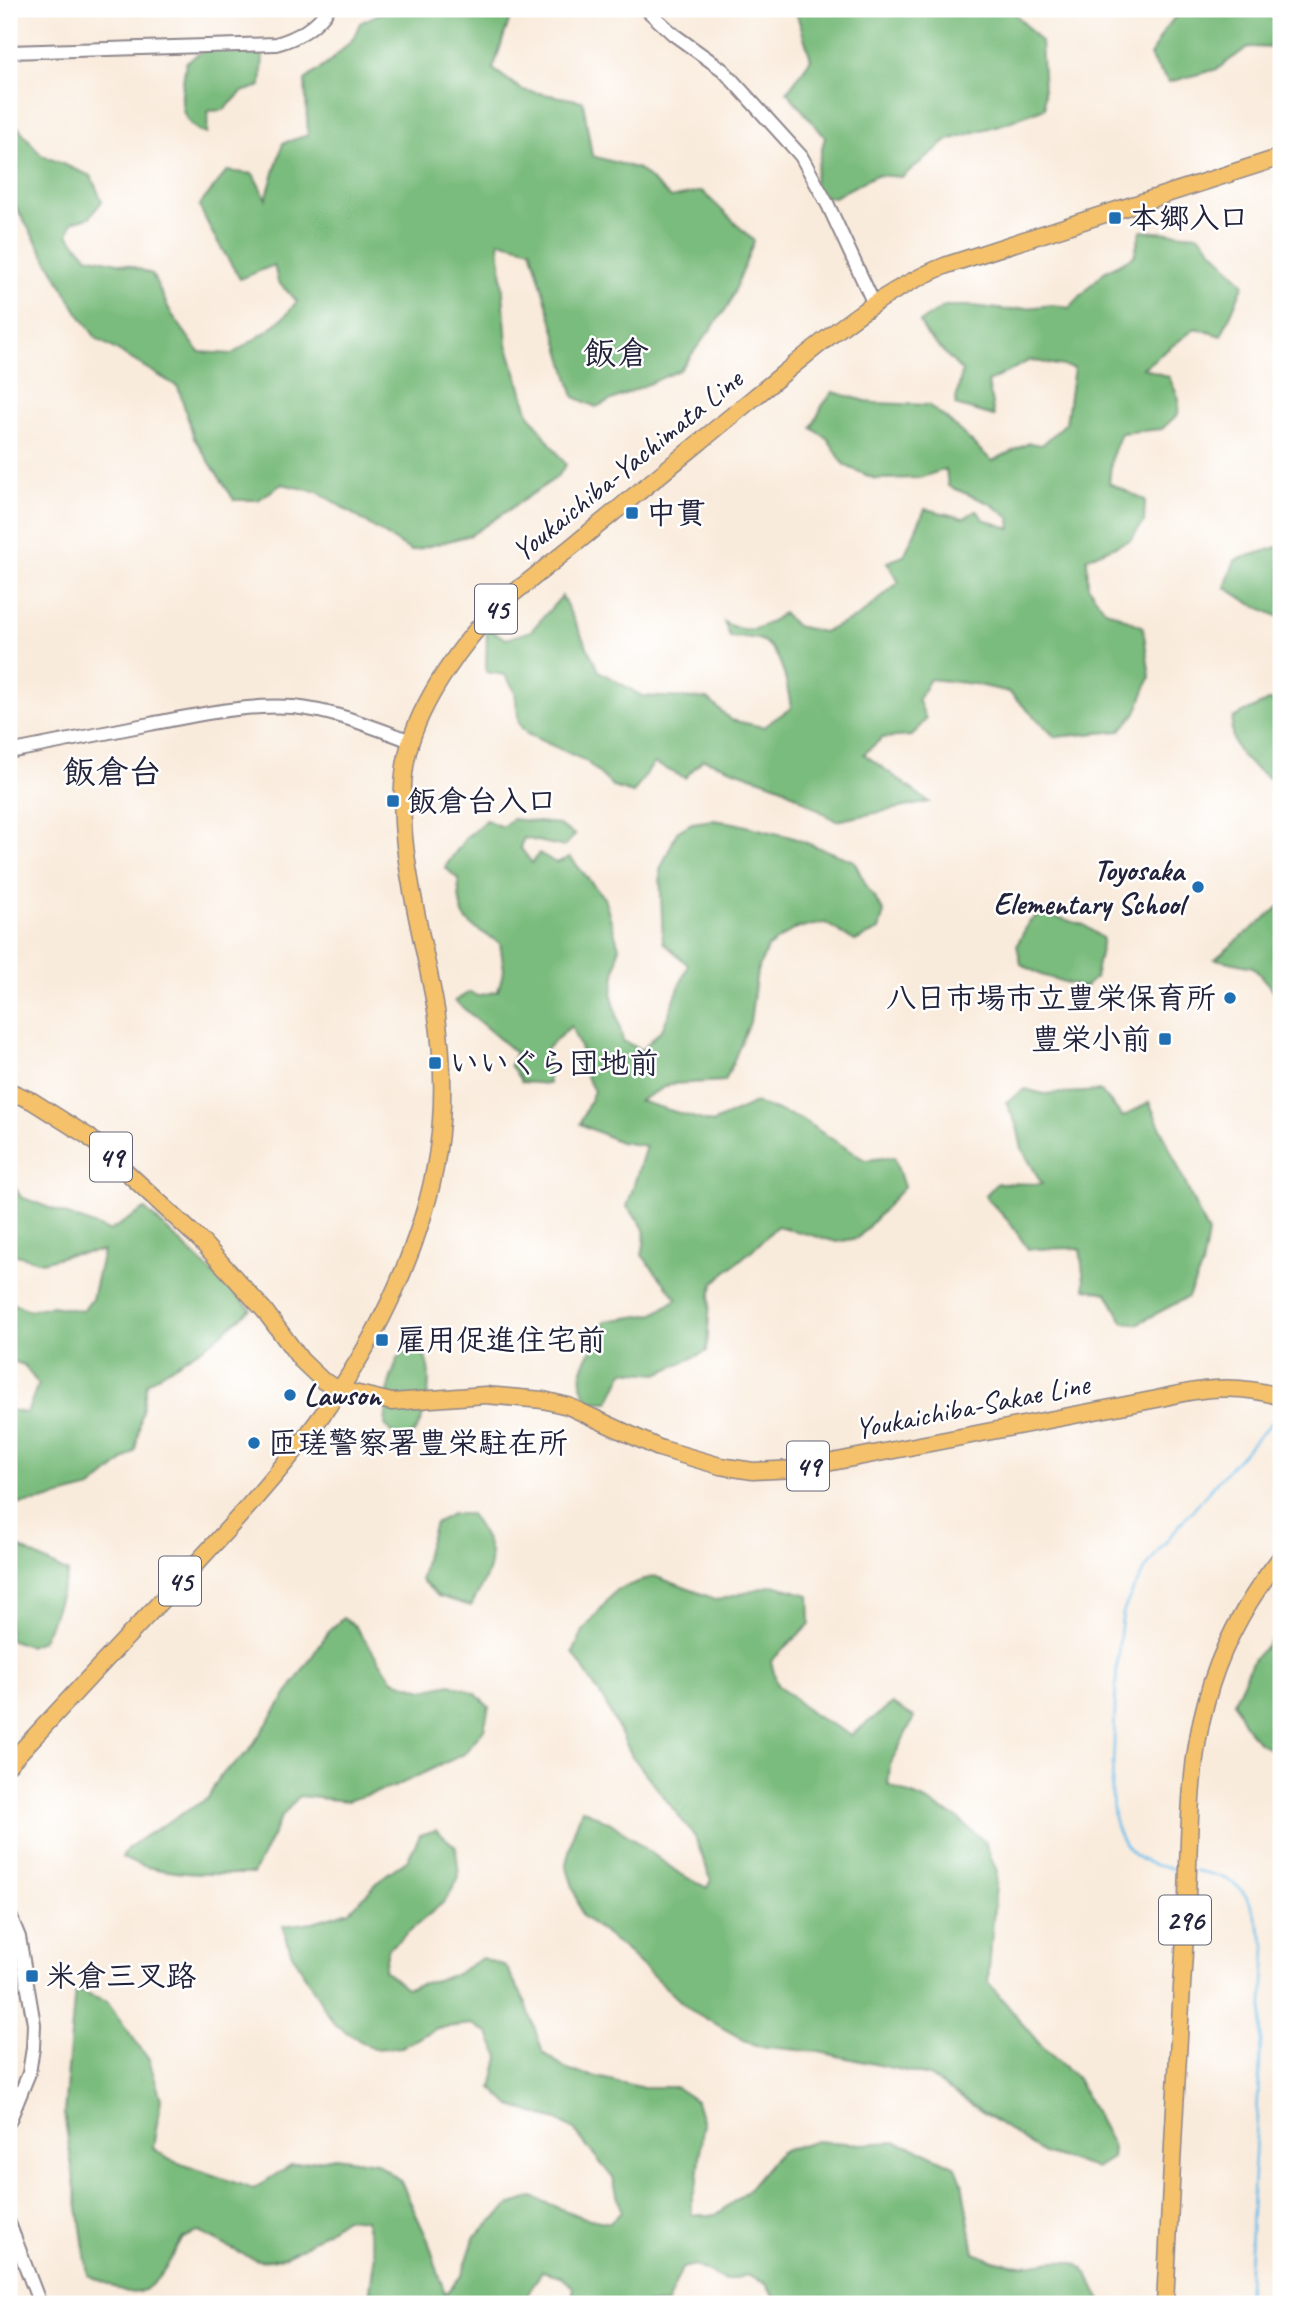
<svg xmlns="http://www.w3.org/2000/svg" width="1290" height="2313" viewBox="0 0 1290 2313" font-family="Caveat,'Klee One',sans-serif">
<rect width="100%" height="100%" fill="#fff"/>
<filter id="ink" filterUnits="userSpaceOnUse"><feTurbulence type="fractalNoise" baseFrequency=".0143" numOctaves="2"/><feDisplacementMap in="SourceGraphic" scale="14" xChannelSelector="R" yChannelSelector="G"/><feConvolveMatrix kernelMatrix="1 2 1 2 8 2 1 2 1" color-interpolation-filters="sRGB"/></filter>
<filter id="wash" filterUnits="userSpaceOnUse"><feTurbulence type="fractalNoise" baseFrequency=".00686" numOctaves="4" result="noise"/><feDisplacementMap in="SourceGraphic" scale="28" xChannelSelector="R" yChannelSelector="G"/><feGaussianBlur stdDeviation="1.57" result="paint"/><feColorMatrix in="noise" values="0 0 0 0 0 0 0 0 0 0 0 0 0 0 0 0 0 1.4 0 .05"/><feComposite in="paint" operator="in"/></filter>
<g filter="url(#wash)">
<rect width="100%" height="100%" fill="#f9ebdb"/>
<path fill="#7abc7d" stroke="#4e6f5c" stroke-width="2" d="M389,9H513L493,69L522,90L583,101L592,156L639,169L671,198L702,191L754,241L729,305L680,370L596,407L574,397L531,249L499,241L507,344L529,414L566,465L556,478L471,535L411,551L318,492L282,484L258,500H234L194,438L178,387L96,338L77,311L9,195V116L41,155L91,176L102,201L90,217L72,222L68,235L87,256L131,266L152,274L171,313L199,352L232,354L269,330L287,314L297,301L278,282L274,265L240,279L213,234L199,206L227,171L253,174L266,199L283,143L308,135L305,80L331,61L353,39L360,23Z
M795,9H1011L1041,42L1045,108L1006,123L948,140L902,177L876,175L834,197L810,196L825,137L787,92L811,59Z
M1182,9H1281V48L1248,47L1217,69L1169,82L1155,65L1150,56L1165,29Z
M216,43L263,55L261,86L242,92L224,110L208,111L207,134C173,123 182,91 186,62Z
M1141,231L1199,235L1244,284L1221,336L1196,328L1143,368L1169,377L1179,399L1178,414L1162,429L1121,433L1112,456L1109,483L1145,500L1144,522L1130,540L1087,558L1088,586L1104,609L1143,627L1150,677L1136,713L1120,731L1055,737L1009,692L974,684L930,679L918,699L926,719L912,736L882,738L864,754L929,802L836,821L780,786L703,759L685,778L654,763L633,793L614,787L586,761L527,734L519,724L515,691L505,675L486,672L487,628L506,639L531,631L562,596L599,671L642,696L708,699L731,720L763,727L791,708C788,688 782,646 758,639C750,637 739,638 730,637L724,622C748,636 762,629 783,613L796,626L823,632L858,617L899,582L887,562L904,556L925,509L964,518L977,510L983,519L1011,529L1010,518L991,504L948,486L946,469L919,478L875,479L844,465L828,439L812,428L822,406L833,392L873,403L928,405L947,419L992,461L1029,443L1042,445L1066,423L1074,368L1030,360L988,382L994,416L955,405L962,371L927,335L920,322L945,306H973L1007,310L1053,305L1069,308L1104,272L1134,256Z
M1281,546V618L1249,603L1225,587L1235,560Z
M1281,700V786C1255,768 1225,754 1233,718L1268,701Z
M512,819L557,824L575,835L564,847L524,838L520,847L532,863L539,853L556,863L570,857L604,898L619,947L612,995L623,1041L642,1050L663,1028L688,965L663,942L660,870L677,832L692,823L713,820L734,823L791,837L854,861L867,887L884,912L879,930L855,941L825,923L794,929L768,947L757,971L750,1022L725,1081L670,1084L639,1101L712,1123L755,1103L799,1118L865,1160L894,1157L904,1187L858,1238L837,1242L777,1226L759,1244L714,1282L710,1296L707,1351L658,1374L624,1371L609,1402H589L581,1386L582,1369L605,1321L654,1314L677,1299L642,1255C648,1228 645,1227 627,1207L646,1146L620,1142L580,1124L594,1091L585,1075L583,1054L571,1026L546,1049L549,1084L522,1082L510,1065L516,1053L455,1001L470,992L477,996L498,991L504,969L500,943C463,920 461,925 458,879L445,867L465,839L486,820L502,827Z
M1281,905V999L1253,967L1215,959Z
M1041,913L1084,925L1103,939L1095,978L1084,988L1041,975L1021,964L1017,945L1029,922Z
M1025,1089L1044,1094L1101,1091L1123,1117L1149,1102L1208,1234L1202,1267L1188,1297L1137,1324L1123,1322L1107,1293L1085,1289L1080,1248L1028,1249L1010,1223L985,1196L997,1183L1042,1184L1022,1149L1017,1126L1006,1102Z
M9,1178L21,1197L109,1231L145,1209L251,1309L211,1342L147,1383L135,1451L91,1488L41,1501L9,1505V1410L27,1413L38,1384L24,1365L9,1360V1302L30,1310L52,1306L83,1311L92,1299L103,1251L68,1255L42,1262L9,1253Z
M416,1346C438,1361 428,1413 415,1432C412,1436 405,1439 401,1442L385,1425L389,1384L398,1358Z
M452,1514H470C499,1556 495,1562 471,1606L438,1596L421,1580L427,1549L435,1523Z
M9,1542L68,1573L50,1625L42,1641L28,1646L9,1639Z
M654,1576L718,1600L773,1585L809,1595L810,1624L771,1661L777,1685L815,1716L851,1735L892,1704L914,1717L890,1765L888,1785L922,1799L956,1817L985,1842L997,1872L988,1982L1042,2047L1076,2077L1113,2147L1112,2158L1096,2168L1043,2153L929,2076L819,2052L755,2046L689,2009L621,1946L582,1916L566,1864L573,1834L582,1809L611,1823L680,1874L707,1888L711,1880L695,1837L632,1756L606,1704L573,1653L583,1631L616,1590Z
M343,1618L354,1625L393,1680L423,1690L451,1684L475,1693L489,1707L484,1729L464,1754L394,1787L347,1801L299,1796L282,1816L253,1874C210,1874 163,1877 122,1858L127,1849L145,1836L208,1798L220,1776L248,1752L329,1631Z
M1281,1629V1754C1251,1742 1247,1730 1234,1702L1253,1660Z
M436,1830L456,1847L459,1878L445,1901L388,1949L384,1970L406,1988L454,1975L482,1958L506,1966L526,2003L543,2053L570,2071L640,2087H675L696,2101L703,2124L698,2180L692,2199V2215H716L746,2192L780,2152L813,2141L862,2144L895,2142L925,2152L956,2167L962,2182L974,2253C990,2260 1004,2264 1021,2265C1039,2265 1058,2256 1076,2264C1090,2271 1095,2292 1103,2304H780L765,2283L747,2275L725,2281L695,2265L682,2268L667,2304H573V2287L561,2276L542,2271L522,2304H368L375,2254L365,2220L345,2218C322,2233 287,2265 258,2260C244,2257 214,2238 198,2232L183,2238C173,2255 153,2299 128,2292C115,2289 101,2280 88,2275L64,2113L75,1990L107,2002L149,2060L161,2099L153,2148L170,2160L253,2189L291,2165L335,2157L376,2163L400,2180L428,2240L445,2294L462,2275L475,2236L510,2205L533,2197L581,2217L609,2223L621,2211L613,2178L574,2130L557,2120L511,2106L492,2088L499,2057L489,2034L472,2024L437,2028L402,2047L373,2049L334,2024L291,1952L283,1926L313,1922L350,1911L383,1877L408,1859L420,1835Z"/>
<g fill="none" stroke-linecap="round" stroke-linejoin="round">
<path stroke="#6dbee9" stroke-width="2.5" d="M1181,1870C1160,1867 1138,1864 1125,1845C1106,1817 1113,1777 1114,1745C1115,1702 1116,1656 1123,1613C1136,1576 1164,1543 1189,1514C1219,1479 1249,1446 1281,1413
M1195,1871C1249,1878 1250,1901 1266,1947L1247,2304"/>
</g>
</g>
<g filter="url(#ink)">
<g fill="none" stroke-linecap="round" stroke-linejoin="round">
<g stroke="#8e868b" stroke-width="16">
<path id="tertiary" d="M646,9L673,34L723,70L801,156L828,205L874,304
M9,52L276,44C298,38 315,28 328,9
M9,752C56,743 103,733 150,724C197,715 245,704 293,707C335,711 372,727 411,741
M9,1913L19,1937L34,2024L33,2048L29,2073L9,2122
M9,2223L40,2304"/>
</g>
<g stroke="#8e868b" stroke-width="19">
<path id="primary" d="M9,1091L32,1101L89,1137L201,1241L264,1310L301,1360L323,1381L341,1390L392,1402L485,1395L543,1400L568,1406L659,1448L720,1466L753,1471L796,1469L1157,1399C1200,1388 1238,1383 1281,1397
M9,1764C65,1703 122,1642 179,1582C285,1468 376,1369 423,1216C444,1149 447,1080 436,1010C423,932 389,829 408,751C420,701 464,640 500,604C585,537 668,468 751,400C812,351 873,294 947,265L1281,157"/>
</g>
<g stroke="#8e868b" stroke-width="19">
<path id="trunk" d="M1165,2304C1171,2175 1178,2047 1186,1918C1190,1846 1187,1771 1206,1702C1220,1648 1247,1600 1281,1557"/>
</g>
<use href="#tertiary" stroke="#fff" stroke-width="12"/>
<use href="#primary" stroke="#f5c16b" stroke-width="16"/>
<use href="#trunk" stroke="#f5c16b" stroke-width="16"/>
</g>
</g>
<g fill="#1f6fb2" stroke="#fff" stroke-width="2.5">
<rect x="1108" y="211" width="14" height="14" rx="3.5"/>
<rect x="625" y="506" width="14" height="14" rx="3.5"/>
<rect x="386" y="794" width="14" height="14" rx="3.5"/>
<circle cx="1198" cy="887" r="7"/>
<circle cx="1230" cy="998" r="7"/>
<rect x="1158" y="1032" width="14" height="14" rx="3.5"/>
<rect x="428" y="1056" width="14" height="14" rx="3.5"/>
<rect x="375" y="1333" width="14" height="14" rx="3.5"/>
<circle cx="290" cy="1395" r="7"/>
<circle cx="254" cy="1443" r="7"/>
<rect x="25" y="1969" width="14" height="14" rx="3.5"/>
</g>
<g text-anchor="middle" stroke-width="5" stroke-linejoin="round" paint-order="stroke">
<g fill="#fff" stroke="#646476" stroke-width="2">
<rect x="475" y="584.5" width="42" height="49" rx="5"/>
<rect x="90" y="1132.5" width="42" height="49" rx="5"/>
<rect x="787" y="1441.5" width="42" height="49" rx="5"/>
<rect x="159" y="1556.5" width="42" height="49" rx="5"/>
<rect x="1159" y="1895.5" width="52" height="49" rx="5"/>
</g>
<g font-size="28" font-weight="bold" fill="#22223b">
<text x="496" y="619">45</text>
<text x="111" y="1167">49</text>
<text x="808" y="1476">49</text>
<text x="180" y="1591">45</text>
<text x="1185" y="1930">296</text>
</g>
<g font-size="30" font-weight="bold" fill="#22223b" stroke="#fff" text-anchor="start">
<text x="1129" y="228">本郷入口</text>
<text x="646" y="523">中貫</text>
<text x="407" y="811">飯倉台入口</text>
<text x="1184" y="880" text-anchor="end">Toyosaka<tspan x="1184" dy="34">Elementary School</tspan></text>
<text x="1216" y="1008" text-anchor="end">八日市場市立豊栄保育所</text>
<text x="1151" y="1049" text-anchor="end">豊栄小前</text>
<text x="449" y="1073">いいぐら団地前</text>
<text x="396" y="1350">雇用促進住宅前</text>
<text x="304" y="1405">Lawson</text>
<text x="268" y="1453">匝瑳警察署豊栄駐在所</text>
<text x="46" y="1986">米倉三叉路</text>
</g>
<g font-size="30" fill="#22223b" stroke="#fff">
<text transform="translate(627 465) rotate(-39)" y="10">Youkaichiba-Yachimata Line</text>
<text transform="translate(972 1406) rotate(-11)" y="10">Youkaichiba-Sakae Line</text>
</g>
<g font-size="33" font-weight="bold" fill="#22223b" stroke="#fff">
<text x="616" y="364">飯倉</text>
<text x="112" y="783">飯倉台</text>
</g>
</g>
<rect width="1290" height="2313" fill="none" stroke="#fff" stroke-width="35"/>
</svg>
